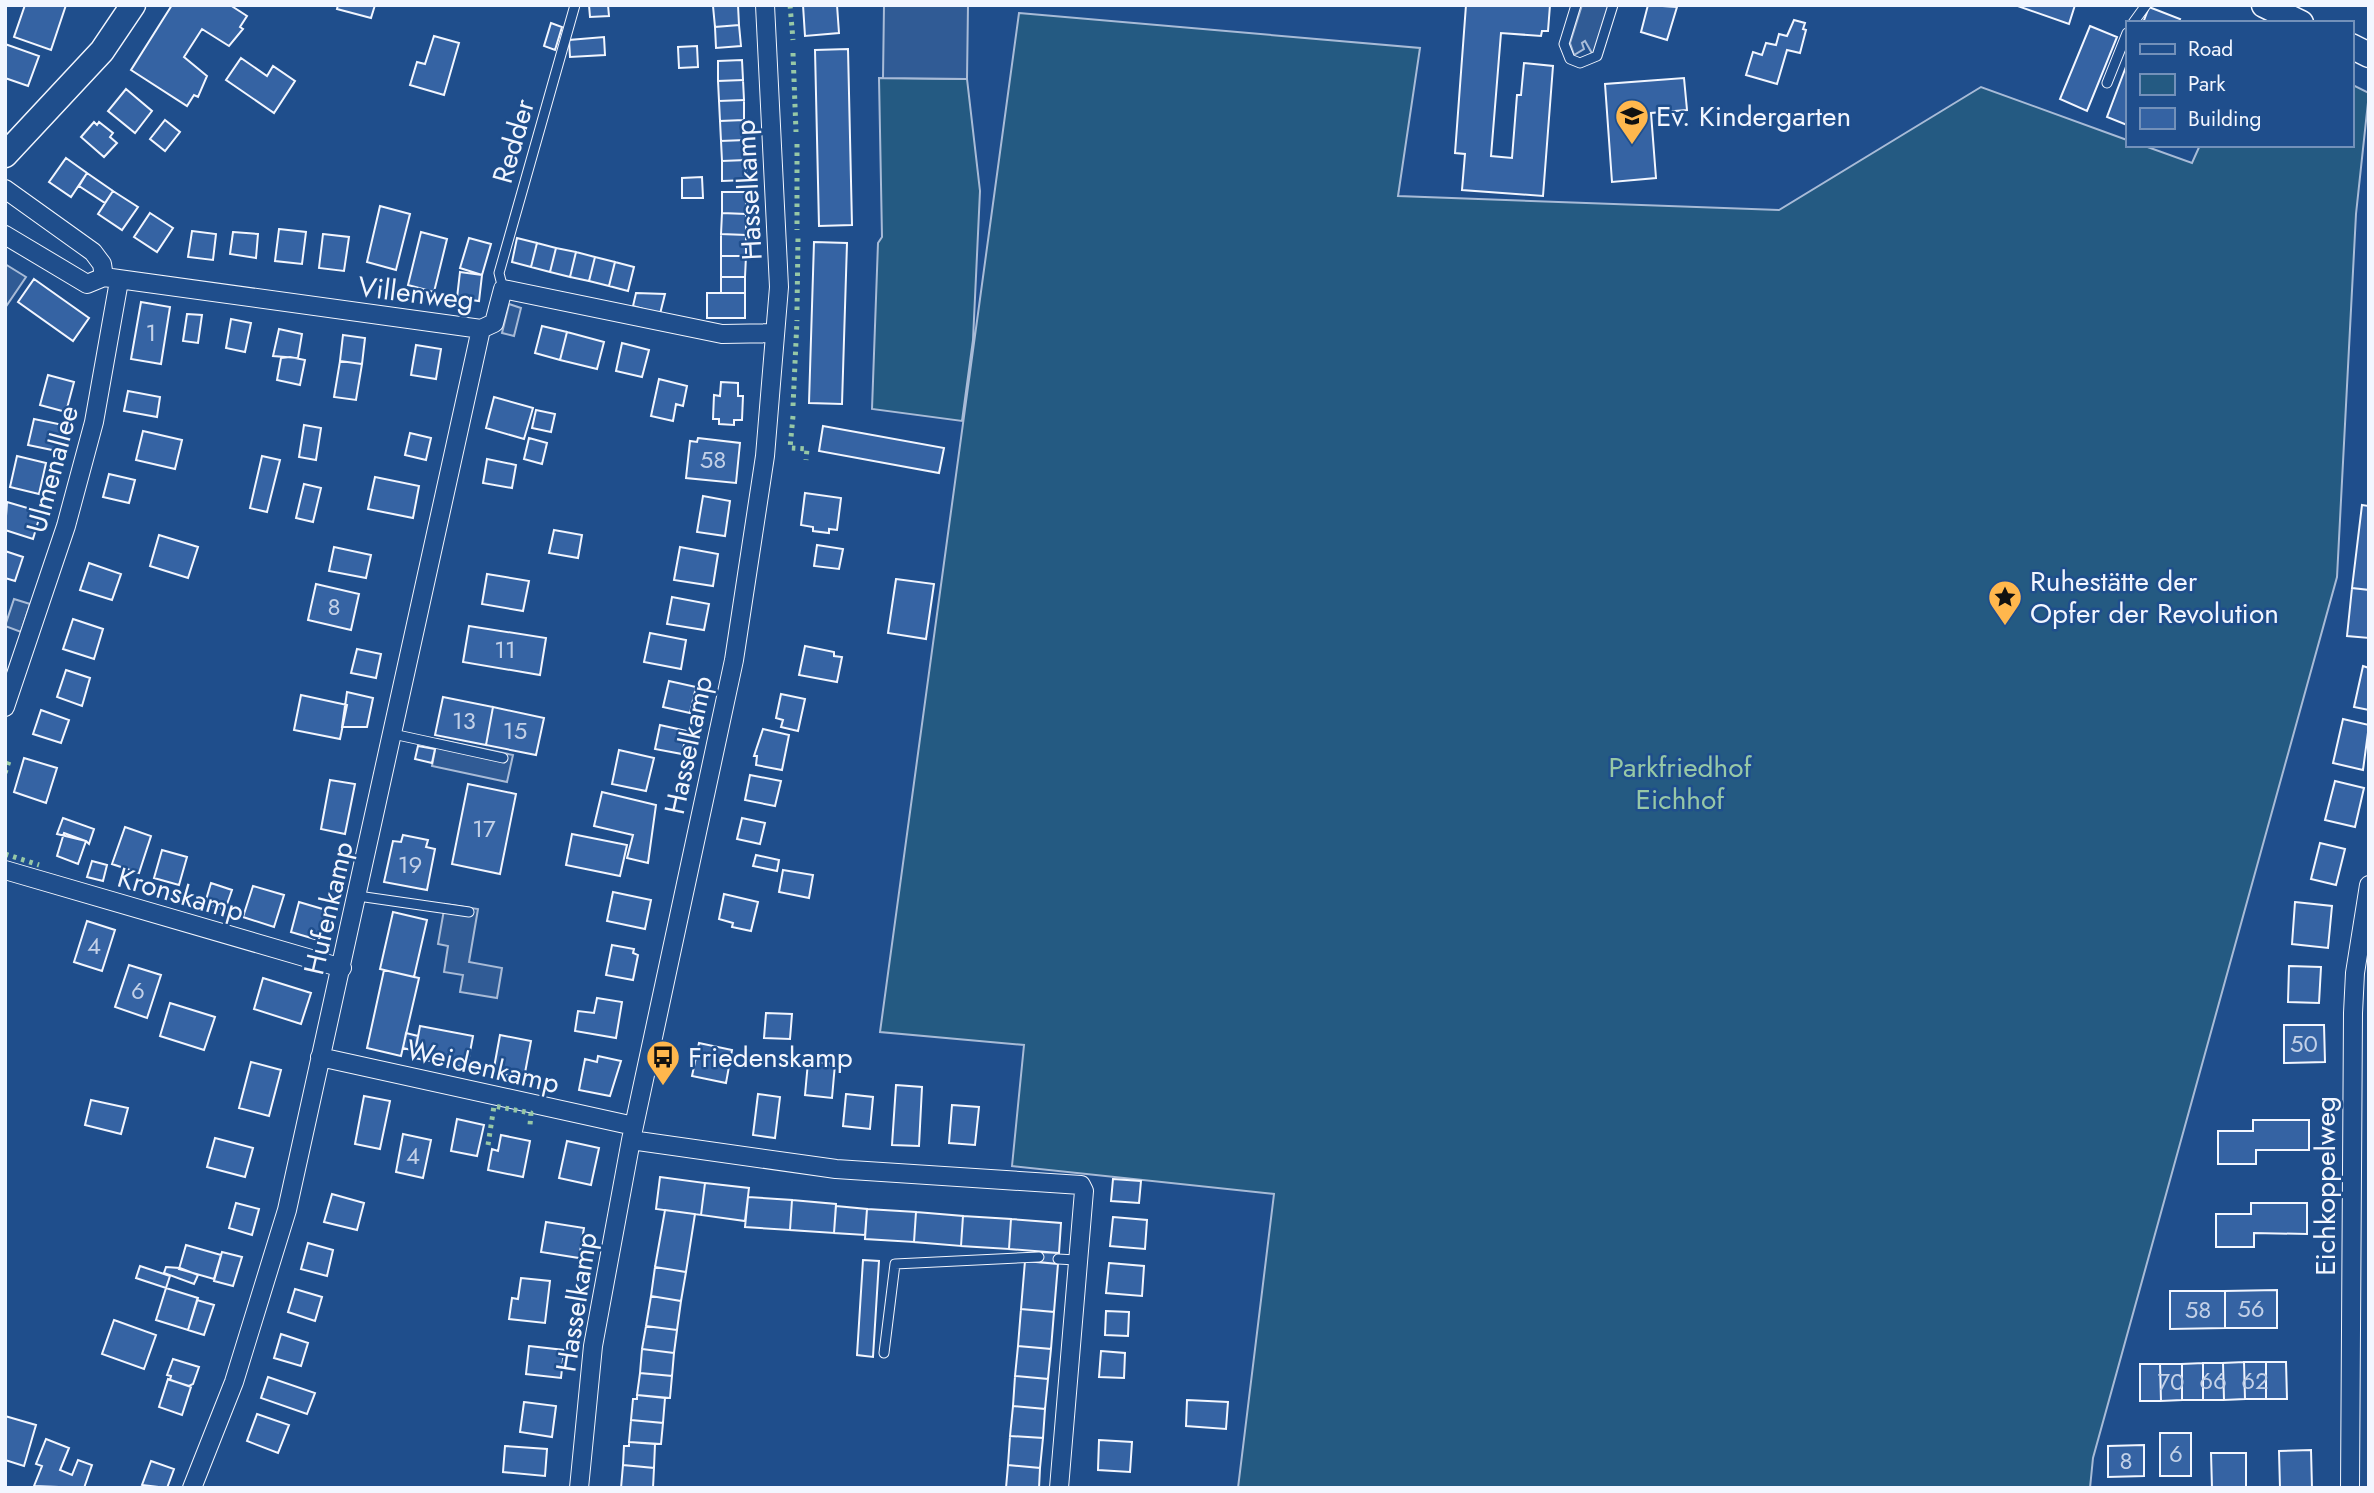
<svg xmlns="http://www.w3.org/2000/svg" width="2374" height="1493" viewBox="0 0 2374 1493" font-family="Jost,sans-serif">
<rect width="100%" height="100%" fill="#1f4e8c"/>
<path fill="#245a82" stroke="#a8bbd7" stroke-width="2" d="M1019,13L1420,48L1398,196L1779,210L1981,87L2127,140V145H2142L2192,163L2200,145H2351V84L2369,93L2356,214L2337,577L2093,1458L2090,1488H1238L1274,1194L1012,1166L1024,1045L880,1032Z
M879,78L967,79L980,191L973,340L962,421L872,409L878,243L882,237Z"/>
<path fill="#305b95" stroke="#a8bbd7" stroke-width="2" d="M884,5H968L967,79L883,78Z
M1582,5H1610L1593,55L1585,41L1582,43L1584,49L1574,55L1570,43Z
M5,264L26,277L5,308Z
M509,304L521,308L514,336L502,333Z
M14,599L30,604L21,632L5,626Z
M437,739L513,755L507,782L432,766Z
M445,904L478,909L469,962L502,968L497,998L460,992L463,975L444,972L448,946L438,944Z"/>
<path fill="#3563a3" stroke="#f2f6ff" stroke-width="2" d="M25,5H66L51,50L14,37Z
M172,5H230L247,16L240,27L243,29L229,46L202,29L184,57L207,76L198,97L194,95L187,106L131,70Z
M338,5H375L371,18L337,9Z
M589,5H608L609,16L590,17Z
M738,5L739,25L715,27L713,6Z
M803,5H837L839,33L805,36Z
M1466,5H1550L1548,31H1542L1541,36L1501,33L1491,156L1512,158L1517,95H1521L1524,63L1553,66L1543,196L1462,190L1465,154L1455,153Z
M1648,5L1677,7L1667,40L1641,32Z
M2015,5H2075L2069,24Z
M2149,7L2180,19L2178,23H2143Z
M1794,20L1805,23L1803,29L1806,30L1800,53L1787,50L1777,84L1746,75L1753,52L1762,55L1766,43L1776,45L1779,34L1787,36Z
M551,23L562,27L555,50L544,46Z
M739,25L741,46L716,48L715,27Z
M2090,26L2117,37L2087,111L2060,99Z
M434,36L459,43L444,95L410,85L417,62L425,64Z
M604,37L605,55L570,57L569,40Z
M5,44L39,56L28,86L5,78Z
M697,46L698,67L679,68L678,47Z
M848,49L852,225L819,226L815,50Z
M241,58L267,76L273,66L295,81L274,113L226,80Z
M742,60L743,80L718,81V61Z
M2127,64V125L2107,117Z
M1684,78L1687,110L1651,113L1656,178L1612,182L1605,84Z
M743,80L744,100L719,101L718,81Z
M126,89L152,111L135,133L108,111Z
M744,100V120L720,121L719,101Z
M165,120L180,132L165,151L150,139Z
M744,120L745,140L721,141L720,121Z
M94,122L97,125L99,122L113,133L110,137L117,143L104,157L81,137Z
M745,140L746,160L722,161L721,141Z
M66,158L87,173L71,197L49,182Z
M746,160L747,180L722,181V161Z
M87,173L113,191L105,203L79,186Z
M702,177L703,198H682V178Z
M113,191L138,207L122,230L98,214Z
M722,192H746V214L722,213Z
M380,206L410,214L396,270L367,262Z
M150,213L173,228L157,252L134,237Z
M722,213L746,214V235L721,234Z
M279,229L306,232L302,264L275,261Z
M192,231L216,234L213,260L188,257Z
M233,232L258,234L256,258L230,254Z
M421,232L447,239L434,292L408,285Z
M323,234L349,237L344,271L319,268Z
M721,234L746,235V256H721Z
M469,238L491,244L482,275L460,268Z
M517,238L537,243L531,267L512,262Z
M814,242L847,243L842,404L809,403Z
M537,243L556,248L550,272L531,267Z
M556,248L576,252L570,277L550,272Z
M576,252L595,257L589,281L570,277Z
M721,256H746L745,277H721Z
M595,257L615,262L609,286L589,281Z
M615,262L634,267L628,291L609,286Z
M460,272L482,275L479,301L457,298Z
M721,277H745V293H721Z
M34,279L89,318L73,341L18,302Z
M636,293L665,294L660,314L633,306Z
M707,293H745V318H707Z
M141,302L170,307L161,364L131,359Z
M187,314L202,315L198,343L183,341Z
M231,319L251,323L245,352L226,348Z
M542,326L567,332L560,360L535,353Z
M279,329L302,334L298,358L273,356Z
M567,332L604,342L597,369L560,360Z
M343,335L365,338L362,364L340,361Z
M622,343L649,350L642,377L616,371Z
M416,345L441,349L436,379L411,375Z
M290,357L305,360L300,385L277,380L281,358Z
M340,361L362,364L356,400L334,397Z
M48,375L74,382L66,412L40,405Z
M659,379L687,386L683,406L676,404L673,421L651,416Z
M721,382L738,383V396H743L742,420H734V425L719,424V419H713L714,395L720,396Z
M128,391L160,397L157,417L124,411Z
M494,397L533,408L524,439L486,428Z
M536,410L555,414L551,432L532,428Z
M34,419L63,425L57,451L28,445Z
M304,425L321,428L316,460L299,457Z
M823,426L944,448L939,473L819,451Z
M143,431L182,440L175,469L136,460Z
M410,433L431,438L426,460L405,455Z
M529,438L547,443L542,464L524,459Z
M698,438L740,443L736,483L686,478L690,441L697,442Z
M17,456L46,463L39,494L10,487Z
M262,456L280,460L267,512L250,508Z
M487,459L516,465L512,488L483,483Z
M109,474L135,480L129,503L103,497Z
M375,477L419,486L413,518L368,509Z
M304,484L321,488L313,522L296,518Z
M805,493L841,498L837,530L829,529V533L813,531V527L801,525Z
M703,496L730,501L725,536L697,532Z
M7,502L41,512L33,539L5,530Z
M2362,505L2369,506V590L2352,588Z
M554,530L582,535L578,558L549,553Z
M159,535L198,547L188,578L150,566Z
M817,545L843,549L839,569L814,566Z
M334,547L371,555L366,578L329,571Z
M680,547L718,554L713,586L674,580Z
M5,551L23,557L15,581L5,578Z
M89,563L121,574L112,600L80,590Z
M487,574L529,581L523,611L482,604Z
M896,579L934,584L926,639L888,633Z
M316,584L359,594L351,630L308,620Z
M2352,588L2369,590V638L2347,636Z
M672,597L709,604L704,630L667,624Z
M73,619L103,629L94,659L63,649Z
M469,626L546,638L540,675L463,662Z
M650,633L686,640L681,669L644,662Z
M805,646L834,652V656L842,657L837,682L799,675Z
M357,649L381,654L376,678L351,673Z
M2363,666L2369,668V710L2354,707Z
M66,670L90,678L82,706L57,697Z
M669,681L696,687L690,713L663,707Z
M347,692L373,698L367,727H342Z
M781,694L805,699L798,731L781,727L783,720L776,718Z
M301,695L347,705L340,739L294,730Z
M443,697L493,707L486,745L435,735Z
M493,707L544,718L536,755L486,745Z
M41,710L69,720L61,743L33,734Z
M2343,719L2369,725L2363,770L2333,763Z
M660,725L687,731L682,754L655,749Z
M763,729L789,735L782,770L756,765L757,756H754Z
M418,746L435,749L432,763L415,759Z
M619,750L654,758L646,791L612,784Z
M24,758L57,768L46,803L14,792Z
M750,775L781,781L775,806L745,800Z
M330,780L355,784L345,834L321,829Z
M2335,781L2364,788L2355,827L2325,820Z
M468,784L516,794L500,874L452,864Z
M602,792L656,805L648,863L627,858L633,835L594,826Z
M63,818L94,829L89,844L86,841L57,834Z
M742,818L765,823L760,844L737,839Z
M125,827L151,836L139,873L112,864Z
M64,833L86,841L78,864L57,856Z
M572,834L627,845L620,876L566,865Z
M403,835L428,840L426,847L435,849L427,890L384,882L393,841L401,842Z
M2320,843L2345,849L2336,885L2311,879Z
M162,850L187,857L179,885L154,878Z
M756,855L779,860L777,871L753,866Z
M92,861L107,865L103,881L87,877Z
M783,870L813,875L809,898L779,892Z
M211,883L232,890L225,910L205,903Z
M253,886L284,895L274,927L243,917Z
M613,892L651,900L645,929L607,921Z
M724,894L758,902L751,931L732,927L733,923L719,919Z
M299,902L326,910L318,940L291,932Z
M2295,902L2332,906L2328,948L2292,944Z
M393,912L427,920L414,977L380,969Z
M87,921L115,930L102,971L74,962Z
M612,945L634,949L633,953L638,955L633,980L606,975Z
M129,965L161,975L147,1018L115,1007Z
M2289,966L2321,967L2319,1003L2288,1002Z
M384,970L419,978L401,1056L367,1048Z
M263,978L311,993L301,1024L254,1009Z
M597,998L622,1002L616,1038L575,1031L578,1011L594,1013Z
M170,1003L215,1017L204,1050L160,1036Z
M766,1013L792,1014L790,1039L764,1038Z
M2284,1025H2324L2325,1062L2284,1063Z
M420,1026L473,1036L467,1068L414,1058Z
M406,1033L418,1036L415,1051L403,1048Z
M500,1035L531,1041L524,1078L493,1073Z
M699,1043L732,1050L726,1083L692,1076Z
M598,1056L621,1061L610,1096L579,1090L585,1059L597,1062Z
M251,1062L281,1070L269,1116L239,1108Z
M808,1062L835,1064L832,1098L805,1095Z
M896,1085L922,1087L919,1146L892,1145Z
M758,1094L780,1097L775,1138L753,1135Z
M846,1094L873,1097L870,1129L843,1126Z
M364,1096L390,1101L380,1149L355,1144Z
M91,1100L128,1108L121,1134L85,1125Z
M952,1105L979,1107L975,1145L949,1143Z
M457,1119L484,1125L477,1156L451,1151Z
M2253,1120H2309V1150H2256V1164H2218V1131H2253Z
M403,1134L431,1140L423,1178L396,1172Z
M501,1135L530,1141L523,1177L488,1170L492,1149L498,1151Z
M215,1138L253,1148L245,1177L207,1167Z
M567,1141L599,1148L591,1185L559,1178Z
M660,1177L705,1183L701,1215L656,1209Z
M1113,1179L1141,1181L1139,1203L1111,1201Z
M705,1183L749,1188L745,1221L701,1215Z
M332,1194L364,1203L357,1230L324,1222Z
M748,1197L792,1200L790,1230L745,1227Z
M792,1200L836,1204L834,1233L790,1230Z
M236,1203L259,1209L252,1235L229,1228Z
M2251,1203H2307V1234L2254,1233V1247H2216V1214H2251Z
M836,1206L867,1209L865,1235L834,1233Z
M867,1209L916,1212L914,1242L865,1239Z
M665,1210L695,1214L686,1272L655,1267Z
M916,1212L963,1216L961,1246L914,1242Z
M963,1216L1011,1219L1009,1249L961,1246Z
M1113,1217L1147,1220L1145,1249L1110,1246Z
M1011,1219L1061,1223L1059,1253L1009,1249Z
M546,1222L584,1228L579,1258L541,1252Z
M308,1243L333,1250L327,1276L301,1269Z
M186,1245L221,1255L214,1279L179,1269Z
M222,1252L242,1257L233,1286L214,1281Z
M1039,1252L1059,1253L1058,1264L1038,1262Z
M863,1260L879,1261L873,1357L857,1355Z
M1025,1261L1058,1264L1054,1312L1021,1309Z
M1109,1263L1144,1266L1142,1296L1106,1293Z
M140,1266L170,1276L166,1288L136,1278Z
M166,1267L180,1268L198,1275L194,1284L164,1273Z
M655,1267L686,1272L681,1301L651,1296Z
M521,1278L550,1281L545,1323L509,1319L512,1298L518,1299Z
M166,1288L198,1298L188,1330L156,1320Z
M295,1289L322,1297L315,1321L288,1312Z
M2277,1290V1328H2225V1291Z
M2170,1291H2225V1328L2170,1329Z
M651,1296L681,1301L677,1330L646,1326Z
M197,1300L214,1305L204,1335L188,1330Z
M1021,1309L1054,1312L1051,1349L1018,1346Z
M1106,1311L1129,1312L1128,1336L1105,1335Z
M114,1320L156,1335L144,1369L102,1354Z
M646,1326L677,1330L674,1353L642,1349Z
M281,1334L308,1343L301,1366L274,1358Z
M529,1346L564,1350L561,1378L526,1374Z
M1018,1346L1051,1349L1048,1379L1015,1376Z
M642,1349L674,1353L672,1376L640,1373Z
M1101,1351L1125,1353L1124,1378L1099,1377Z
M173,1359L199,1367L193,1384L189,1386L170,1380L171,1376L167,1375Z
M2244,1362H2266V1399H2245Z
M2244,1362L2245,1399L2224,1400L2223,1363Z
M2266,1362H2286L2287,1399H2266Z
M2203,1363H2223L2224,1400H2203Z
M2203,1363V1400H2182V1364Z
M2140,1364H2160L2161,1401H2140Z
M2160,1364H2182V1400L2161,1401Z
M640,1373L672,1376L670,1398L637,1395Z
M1015,1376L1048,1379L1045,1409L1013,1406Z
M268,1377L315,1393L307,1414L261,1398Z
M168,1379L191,1387L182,1415L159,1407Z
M637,1395L665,1398L663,1423L631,1420L633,1399H637Z
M1187,1400L1228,1402L1226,1429L1186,1426Z
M524,1402L556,1406L552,1437L520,1432Z
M1013,1406L1045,1409L1043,1438L1010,1436Z
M257,1414L289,1425L278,1453L247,1441Z
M5,1416L36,1425L24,1466L5,1460Z
M631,1420L663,1423L661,1444L629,1442Z
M2160,1433H2191V1476H2160Z
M1010,1436L1043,1438L1040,1468L1008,1465Z
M46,1439L69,1448L60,1470L72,1475L78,1460L92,1465L84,1488L34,1486L42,1466L36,1464Z
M1099,1440L1132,1442L1130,1472L1098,1470Z
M629,1442L655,1444L654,1468L623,1465L624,1446H629Z
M2144,1445V1476L2108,1477V1446Z
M505,1446L547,1449L545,1476L503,1472Z
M2311,1450L2312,1488H2280L2279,1451Z
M2211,1453H2246V1488H2212Z
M151,1461L174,1469L167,1488L142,1485Z
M623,1465L654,1468L653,1488H621Z
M1008,1465L1040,1468L1039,1488H1006Z"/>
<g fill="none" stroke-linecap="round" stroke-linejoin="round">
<g stroke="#f2f6ff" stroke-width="11">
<path id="lane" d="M1576,5L1564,44L1570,59L1580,63L1597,56L1613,5
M2133,23L2146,5
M2107,83L2127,33
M503,289L499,273L575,5
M393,734L503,758
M358,896L469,912
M1058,1259L1076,1260
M884,1353L895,1264L1039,1257"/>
</g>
<g stroke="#f2f6ff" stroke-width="20">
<path id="street" d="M5,189L93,252L102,264L104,277
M5,235L87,284L104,277L481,329L494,323L503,289L722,334L775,333
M5,707L66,526L94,422L119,281
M5,870L342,968
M320,1057L634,1126
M631,1140L836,1169L1081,1185L1084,1191L1059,1488
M192,1488L234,1382L287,1210L481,329
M579,1488L593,1346L631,1140L734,660L765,456L779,287L765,5
M2350,1488L2353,1013L2355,973L2369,885"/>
</g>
<g stroke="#f2f6ff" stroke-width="27">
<path id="secondary" d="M2264,5L2301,23
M2351,46L2369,55
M5,155L102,51L133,5"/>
</g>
<use href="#lane" stroke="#1f4e8c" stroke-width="9"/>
<use href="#street" stroke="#1f4e8c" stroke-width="18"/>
<use href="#secondary" stroke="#1f4e8c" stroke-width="24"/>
<path stroke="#97c8a6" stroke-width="5" stroke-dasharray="3.5 5" stroke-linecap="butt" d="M790,5L793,40
M793,53L796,132
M797,144V230
M797,310L798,238
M793,406L797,320
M793,416L790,448L807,449L806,460
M5,773L9,761
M5,854L39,865
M488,1145L494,1106L531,1113L530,1125"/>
<path stroke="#f2f6ff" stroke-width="2" stroke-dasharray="9 3.5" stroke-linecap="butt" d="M2368,1081L2369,1147"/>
</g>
<defs>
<g id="school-pin" transform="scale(1.75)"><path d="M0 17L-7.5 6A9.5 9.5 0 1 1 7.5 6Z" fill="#ffb74d" stroke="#1f4e8c"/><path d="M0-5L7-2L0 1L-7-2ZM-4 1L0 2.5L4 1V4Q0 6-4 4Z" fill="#111"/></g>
<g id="sight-pin" transform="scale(1.75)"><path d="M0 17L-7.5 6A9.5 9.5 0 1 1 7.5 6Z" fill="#ffb74d" stroke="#1f4e8c"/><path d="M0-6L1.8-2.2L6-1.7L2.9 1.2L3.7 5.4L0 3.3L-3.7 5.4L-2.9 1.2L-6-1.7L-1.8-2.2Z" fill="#111"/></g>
<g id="bus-pin" transform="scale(1.75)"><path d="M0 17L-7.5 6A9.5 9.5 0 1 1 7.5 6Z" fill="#ffb74d" stroke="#1f4e8c"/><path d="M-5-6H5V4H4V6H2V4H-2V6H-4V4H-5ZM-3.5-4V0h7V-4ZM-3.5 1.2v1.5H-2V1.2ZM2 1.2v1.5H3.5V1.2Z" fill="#111"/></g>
</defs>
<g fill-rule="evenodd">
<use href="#school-pin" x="1632" y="116"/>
<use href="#sight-pin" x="2005" y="597"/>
<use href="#bus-pin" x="663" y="1057"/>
</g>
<g text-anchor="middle" stroke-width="5" stroke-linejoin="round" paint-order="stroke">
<g font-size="24" fill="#c3d1e8">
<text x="151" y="341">1</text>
<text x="713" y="468">58</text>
<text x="334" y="615">8</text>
<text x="505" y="658">11</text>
<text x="464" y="729">13</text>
<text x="515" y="739">15</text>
<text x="484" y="837">17</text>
<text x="410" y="873">19</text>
<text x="94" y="954">4</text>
<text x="138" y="999">6</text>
<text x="2304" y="1052">50</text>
<text x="413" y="1164">4</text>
<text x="2251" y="1317">56</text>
<text x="2198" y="1318">58</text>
<text x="2213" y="1389">66</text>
<text x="2255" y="1389">62</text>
<text x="2171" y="1390">70</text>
<text x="2176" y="1462">6</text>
<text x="2126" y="1469">8</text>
</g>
<g font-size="28" fill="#f2f6ff" stroke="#1f4e8c" text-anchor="start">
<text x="1656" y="126">Ev. Kindergarten</text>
<text x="2030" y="591">Ruhestätte der<tspan x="2030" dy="32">Opfer der Revolution</tspan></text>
<text x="688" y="1067">Friedenskamp</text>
</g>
<g font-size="28" fill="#f2f6ff" stroke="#1f4e8c">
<text transform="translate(513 141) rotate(-74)" y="10">Redder</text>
<text transform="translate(748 190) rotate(-93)" y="10">Hasselkamp</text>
<text transform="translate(416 293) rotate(7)" y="10">Villenweg</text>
<text transform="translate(52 469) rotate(-75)" y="10">Ulmenallee</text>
<text transform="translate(688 745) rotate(-78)" y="10">Hasselkamp</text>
<text transform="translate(181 894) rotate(16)" y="10">Kronskamp</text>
<text transform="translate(328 908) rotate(-77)" y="10">Hufenkamp</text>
<text transform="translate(483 1066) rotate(13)" y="10">Weidenkamp</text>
<text transform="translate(2325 1186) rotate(-90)" y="10">Eichkoppelweg</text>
<text transform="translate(576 1302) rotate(-81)" y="10">Hasselkamp</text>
</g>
<g font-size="28" fill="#97c8a6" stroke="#1f4e8c">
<text x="1680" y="777">Parkfriedhof<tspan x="1680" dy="32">Eichhof</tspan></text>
</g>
</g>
<rect width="2374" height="1493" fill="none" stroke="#f2f6ff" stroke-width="14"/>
<rect x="2126" y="21" width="228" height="126" fill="#1f4e8c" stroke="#7391ba" stroke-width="2"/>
<rect x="2140" y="44" width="35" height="10" fill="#1f4e8c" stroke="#7391ba" stroke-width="2"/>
<text x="2188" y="56" font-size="21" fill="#f2f6ff">Road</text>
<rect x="2140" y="74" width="35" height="21" fill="#245a82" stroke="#7391ba" stroke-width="2"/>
<text x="2188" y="91" font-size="21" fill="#f2f6ff">Park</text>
<rect x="2140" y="108" width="35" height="21" fill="#3563a3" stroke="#7391ba" stroke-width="2"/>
<text x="2188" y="126" font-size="21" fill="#f2f6ff">Building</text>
</svg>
